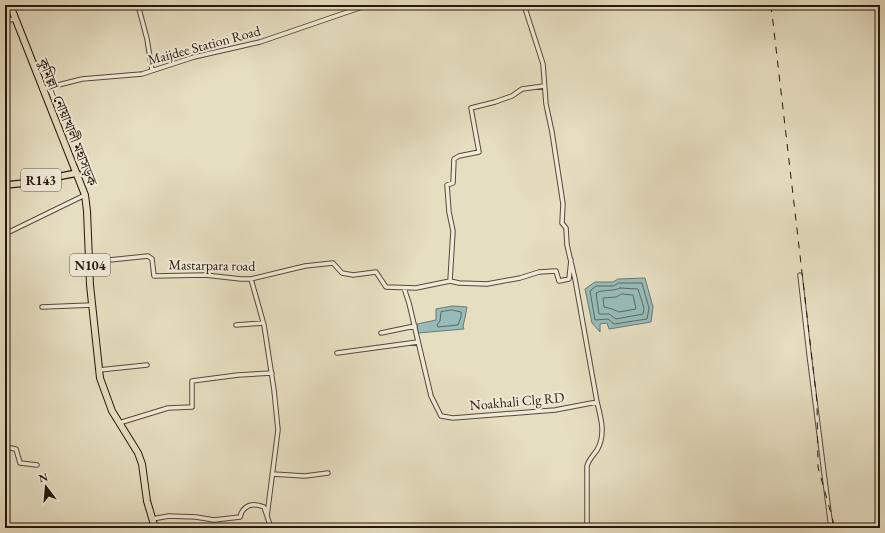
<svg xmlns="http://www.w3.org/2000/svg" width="885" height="533" viewBox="0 0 885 533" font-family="'EB Garamond','Noto Serif Bengali',serif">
<rect width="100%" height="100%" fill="#e6dec1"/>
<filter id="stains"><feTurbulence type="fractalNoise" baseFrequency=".005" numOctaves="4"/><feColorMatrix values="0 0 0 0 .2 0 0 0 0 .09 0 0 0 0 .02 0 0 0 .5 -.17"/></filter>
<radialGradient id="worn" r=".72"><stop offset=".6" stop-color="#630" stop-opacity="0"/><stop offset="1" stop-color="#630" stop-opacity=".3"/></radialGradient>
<path fill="#97bbb8" stroke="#6a7973" d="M645,278L653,307L651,322L609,329L607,323L600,324V332L592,323L585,289L595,282H613L618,279Z
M452,306L467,307L465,318L463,326L464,329L418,333L417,324L436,320V309Z"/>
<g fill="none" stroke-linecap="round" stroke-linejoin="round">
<path stroke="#5e6962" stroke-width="1" d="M619,283H642L649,308L647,319L614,324L608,319L595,320L590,291L596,286H613Z
M620,288L638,289L644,308L643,314L616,319L609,314H599L596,293C603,289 612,292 620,288Z
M622,294L633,295L636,309L619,312L612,309L604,307L603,298L616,297Z
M452,310L461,312V317L458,325L438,327L437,325L440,321L441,312Z"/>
<g stroke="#564938" stroke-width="5.5">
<path id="minor" d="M138,5L147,39L152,70
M524,5L543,64L546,104L552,132L563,204L562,223L566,228L567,245L575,279L597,402
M5,21L14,19
M42,89L82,79L142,74L194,57L260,42L368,5
M5,234L85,195
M90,262L148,256L152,259L154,276L205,275L241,279H251L305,266L333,263L342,273L353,275L376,272L386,287L416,288L450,281L459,283L487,284L520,278L539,272L556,271L559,281L569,279L571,260
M800,275L809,354L831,528
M251,279L264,325L274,390L278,430L267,516
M450,281L453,231L449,212L447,185L453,183L454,159L459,156L479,152L471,108L495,102L512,96L522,89L544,86
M404,288L409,303L431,396L441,416L453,418L555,410L597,402C601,418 606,435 597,450C593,456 589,459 587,466V528
M42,307L92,305
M236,325L263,323
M381,333L415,326
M337,353L418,342
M99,370L147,365
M119,423L168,408L192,407V381L238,375L272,373
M5,447L16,449L20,463L37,465
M272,474L305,476L328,473
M152,519L169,516L196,517L214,520L240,517C243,505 253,502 264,507L271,528"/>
</g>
<g stroke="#26170b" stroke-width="8">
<path id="primary" d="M5,185L26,183L77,173"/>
</g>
<g stroke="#26170b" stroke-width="8">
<path id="trunk" d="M10,5L85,195L87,211L90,285L100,378L112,411L138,453L142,464L147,501L155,528"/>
</g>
<use href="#minor" stroke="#efead7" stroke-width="3.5"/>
<use href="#primary" stroke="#e6dec1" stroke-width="5.5"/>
<use href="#trunk" stroke="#e6dec1" stroke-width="6"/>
<path stroke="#26170b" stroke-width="1" stroke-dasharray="7 7" stroke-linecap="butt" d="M771,5L817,402L818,467L835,528"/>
</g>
<g text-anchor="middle" stroke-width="4" stroke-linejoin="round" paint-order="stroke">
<g fill="#efead7" stroke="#625648" stroke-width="1">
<rect x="21" y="169" width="40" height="22" rx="3"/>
<rect x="70" y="254" width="40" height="22" rx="3"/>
</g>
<g font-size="13" font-weight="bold" fill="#26170b">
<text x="41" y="185">R143</text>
<text x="90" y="270">N104</text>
</g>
<g font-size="14" fill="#26170b" stroke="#efead7">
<text transform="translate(204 45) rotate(-15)" y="5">Maijdee Station Road</text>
<text transform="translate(68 122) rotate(68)" y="5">কুমিল্লা–নোয়াখালী মহাসড়ক</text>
<text transform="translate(212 265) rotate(1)" y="5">Mastarpara road</text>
<text transform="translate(517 401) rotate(-5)" y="5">Noakhali Clg RD</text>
</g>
</g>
<rect width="885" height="533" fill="none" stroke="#e6dec1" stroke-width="20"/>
<rect x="6" y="6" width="873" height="521" fill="none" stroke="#26170b" stroke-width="2"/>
<rect x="10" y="10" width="865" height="513" fill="none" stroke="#26170b"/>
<g transform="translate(46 487) rotate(344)" stroke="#efead7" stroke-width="3" paint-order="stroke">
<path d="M0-3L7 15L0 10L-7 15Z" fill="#26170b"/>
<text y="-6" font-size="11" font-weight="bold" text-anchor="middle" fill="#26170b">N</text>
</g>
<rect width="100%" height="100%" filter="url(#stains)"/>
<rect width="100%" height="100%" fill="url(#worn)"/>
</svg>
